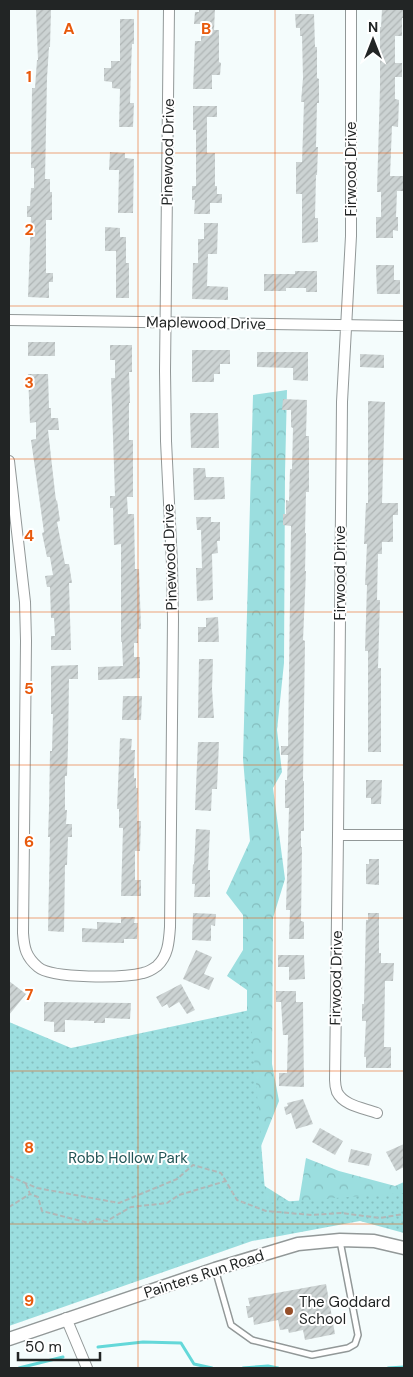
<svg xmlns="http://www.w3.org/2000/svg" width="413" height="1377" viewBox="0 0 413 1377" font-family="'DM Sans',sans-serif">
<defs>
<pattern id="forest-crowns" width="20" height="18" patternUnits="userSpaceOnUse" patternTransform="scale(1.25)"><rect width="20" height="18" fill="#9bdedf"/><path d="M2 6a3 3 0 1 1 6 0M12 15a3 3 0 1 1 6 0" fill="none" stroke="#85bebf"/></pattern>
<pattern id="park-dots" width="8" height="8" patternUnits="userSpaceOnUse" patternTransform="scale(1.25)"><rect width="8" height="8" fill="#9bdedf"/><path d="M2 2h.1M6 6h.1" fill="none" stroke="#85bebf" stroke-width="1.8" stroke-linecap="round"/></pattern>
<pattern id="building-hatch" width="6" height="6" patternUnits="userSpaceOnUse" patternTransform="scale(1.25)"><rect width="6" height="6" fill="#ccd3d3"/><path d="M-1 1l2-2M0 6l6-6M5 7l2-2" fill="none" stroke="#afb5b5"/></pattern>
</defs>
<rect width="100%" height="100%" fill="#f4fcfc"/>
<path fill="url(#forest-crowns)" d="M287,390L285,473L284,663L277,730L282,772L273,788L285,879L273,918L272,1064L279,1101L249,1176L298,1207L306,1158L339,1171L395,1186L404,1182V1221L9,1214V1042L93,1066L247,1021V990L227,976L243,950V915L226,893L250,841L243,759L253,395Z"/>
<path fill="url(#park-dots)" d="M250,1010L266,1203L404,1193V1233L360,1221L252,1241L9,1326V1022L71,1048Z"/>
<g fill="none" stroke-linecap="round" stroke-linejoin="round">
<path stroke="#64d8d9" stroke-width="3" d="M98,1347L143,1342L181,1343L194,1364L212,1368
M19,1368L63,1357
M243,1368L268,1366L278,1368
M388,1368L404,1367"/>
</g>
<path fill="url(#building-hatch)" d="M36,9H51L50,47H49L47,78L45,179H50V192H52V220H46V273H53V282H49V298L28,297L31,217H27V206H30L31,188H34V168H31L32,88H35L37,60H38Z
M199,9H215L214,30H219V62L221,63L220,75H212V89H193L195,41H201V24H194L195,12H199Z
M382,9H404V18H402V36H395V63H402V77H395V99L399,100L398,127L392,126L390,176H404V191H397L396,217H398V231L393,230V238H376V217H381V192H377L380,87V27H381Z
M295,14H314L315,47H317V78L319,79V103H317L316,147H318L317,175H316L315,218H318V242L302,243V194H296V162H302L304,102H301L303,78L302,36H300V28H296Z
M120,19H134V44H132L131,68L130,103H134L133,127H119L120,89L112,88V82L104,81V68H111V61H120Z
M193,106H217V117H207V153H215V186H217V194H222V203H210V214H194L195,200H192V186H196V130H193Z
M110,152L125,153V158L134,159L133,213H118L119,170H109Z
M204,223H218L217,254H208L207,286L228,287V300L192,299L193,263H198V239H204Z
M105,227L120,228V237H126V263H129V298H116V251H105Z
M376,265H394V280H400V294H377Z
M295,271H317V292H306V288H286V291H264V274H295Z
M28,342H55V356H28Z
M110,345H132V372H129L130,403H129V440H133V497H127L128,514H134L135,569H139L141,629H138V643H134V657H140V678L98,680V667L123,666L122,642H121V544L114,545L113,508H110V496H115L111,378H115V360H110Z
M192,350H230V364H220V374H214V382H192Z
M257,352H308V381L293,380V368L257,367Z
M360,354L384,355V368L360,367Z
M28,374H48L49,408H51V418H58L59,430H48L56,501L57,500L60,521L57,522L65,564H69L72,583H69L71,650H51V636H55L54,618H51L50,587H47L45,576L53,575L50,557H47L42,533L44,532L31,440L36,439V422L30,423Z
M283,399L307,400L306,436H309V492H306L305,533H306L305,571H306L303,640L305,641L303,781H304V831H301V847H302L301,921L304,922V939H289L290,910H286L289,808H285V780H287L288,755H281V746H288L291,526L283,525V514H286V500L289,501L290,469H292L293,428L291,427V410H282Z
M368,401L385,402L382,503H398V515H393V542H382V554H378L377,600H380L378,668H381V752H368V651H365L367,585H365L367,544H364L366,503H368Z
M190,413H218L219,448H191Z
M193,468H205L206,477H224L225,499L194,500Z
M196,517H211V522H220V541H217L218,553L212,554L213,600L197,601L196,568H202L201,530H197Z
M218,617L219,642H198V627H206V618Z
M199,659H213L212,689L214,718H198Z
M78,665V679H69L68,747L67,776H65V810H67L66,824H72V837H68L67,865H65L64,932L48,931L50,837H48L49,809L50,751H52L53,714H51V666Z
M123,696H142L141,720H122Z
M120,738L132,739L131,750H135L134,778H136V788H138L137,821H141L140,851H135V880H141V896H121L123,828H119V809H117Z
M198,742H219L217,789H212L211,811L195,810Z
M366,780H382L381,804H371V798H366Z
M196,829L210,830L208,870H210V897H194L195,884H192L193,864L194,865Z
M369,859H379V885L366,884V864H369Z
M193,913L216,914L215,926L211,925V941L192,940Z
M368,913H379V953H381V963H394L393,981H385L384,1047H391V1068H366V1057H364L366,1021H362V1004H364L366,920H368Z
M121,917H135L134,923H138L137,939H124V943L82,942V928L97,929V922L121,923Z
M196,950L212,957L204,974L214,978L209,990L183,979Z
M278,955H304L305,979L289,980V967H278Z
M9,981L26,994L9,1015Z
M181,984L195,1010L187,1014L179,1002L169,1008L167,1004L162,1007L156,997Z
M276,991H296V1002H303L304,1087L279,1086V1073H287L288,1035H283L281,1002H276Z
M44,1002L131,1003L130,1019L105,1018V1023H94V1021L65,1020V1032H54V1022L44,1021Z
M303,1099L313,1124L296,1129L291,1113L286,1115L284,1107L288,1106L287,1103Z
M320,1128L343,1141L335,1155L312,1142Z
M404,1144V1167L396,1171L386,1152Z
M351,1149L372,1154L369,1166L348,1162Z
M326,1284L335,1334L305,1340L303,1330L289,1333L288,1329L280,1330L278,1320L254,1325L253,1317L248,1318L246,1306H250L248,1298Z"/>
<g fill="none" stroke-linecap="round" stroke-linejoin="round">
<g stroke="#929898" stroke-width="8">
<path id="service" d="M215,1269L231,1325L252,1340L312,1355L348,1348L355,1344L358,1335L340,1241"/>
</g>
<g stroke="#929898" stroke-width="12">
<path id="minor" d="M351,9V236L342,402L338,835L335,1080C335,1084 336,1089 337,1092C344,1106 364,1108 377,1113
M9,320L404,326
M9,461L25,602L26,641L23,933C24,948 26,957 38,967C52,979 124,978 143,973C148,972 153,969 157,966C168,956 169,942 170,927L173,619L172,564L166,441L165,371L169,9
M338,835H404
M66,1318L87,1368"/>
</g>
<g stroke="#929898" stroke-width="15">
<path id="tertiary" d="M9,1339L215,1269L298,1244L340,1240L374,1241L404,1248"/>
</g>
<path stroke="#b1b8b8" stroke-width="2" stroke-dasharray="5 2.5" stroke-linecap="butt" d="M9,1176L37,1188L119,1203L177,1179L193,1165L221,1173L237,1200L266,1211L312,1215L341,1213L380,1218L404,1214
M26,1184L30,1194L38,1197L42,1211L89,1223L97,1219L107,1221L131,1207L167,1203L179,1195L226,1181
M9,1207L30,1194"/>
<use href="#service" stroke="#fff" stroke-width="5"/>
<use href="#minor" stroke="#fff" stroke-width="10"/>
<use href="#tertiary" stroke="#fff" stroke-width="12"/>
</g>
<path fill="none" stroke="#e8590c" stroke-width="1" stroke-opacity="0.55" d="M138,9V1368M275,9V1368M9,153H404M9,306H404M9,459H404M9,612H404M9,765H404M9,918H404M9,1071H404M9,1224H404"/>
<circle fill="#964f2a" stroke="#fff" stroke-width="2" cx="289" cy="1311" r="5"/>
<g text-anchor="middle" stroke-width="4" stroke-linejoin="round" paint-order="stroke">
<g font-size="15" fill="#222525" stroke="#fff">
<text transform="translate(168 152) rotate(-89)" y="5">Pinewood Drive</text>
<text transform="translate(351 169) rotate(-90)" y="5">Firwood Drive</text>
<text transform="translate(206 323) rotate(1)" y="5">Maplewood Drive</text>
<text transform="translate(170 557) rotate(-92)" y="5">Pinewood Drive</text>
<text transform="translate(340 573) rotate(-90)" y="5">Firwood Drive</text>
<text transform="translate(336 978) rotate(-89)" y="5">Firwood Drive</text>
<text transform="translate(204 1274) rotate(-18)" y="5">Painters Run Road</text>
</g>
<g font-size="15" fill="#235556" stroke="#fff">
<text x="128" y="1163">Robb Hollow Park</text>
</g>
<g font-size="15" fill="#222525" stroke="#fff" text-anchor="start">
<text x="299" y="1307">The Goddard<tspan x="299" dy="17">School</tspan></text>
</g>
</g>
<g font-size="16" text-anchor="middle" font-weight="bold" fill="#e8590c" stroke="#fff" stroke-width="4" stroke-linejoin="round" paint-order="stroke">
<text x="69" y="34">A</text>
<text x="206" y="34">B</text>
<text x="29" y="82">1</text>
<text x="29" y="235">2</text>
<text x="29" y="388">3</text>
<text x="29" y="541">4</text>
<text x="29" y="694">5</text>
<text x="29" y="847">6</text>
<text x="29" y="1000">7</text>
<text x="29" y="1153">8</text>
<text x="29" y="1306">9</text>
</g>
<rect width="413" height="1377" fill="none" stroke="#222525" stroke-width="20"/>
<g transform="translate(373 40)" stroke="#ffffff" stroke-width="4" paint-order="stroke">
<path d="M0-4L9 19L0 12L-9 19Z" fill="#222525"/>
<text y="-8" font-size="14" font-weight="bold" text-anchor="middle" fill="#222525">N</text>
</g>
<path d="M18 1352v8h82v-8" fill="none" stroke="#222525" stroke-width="2.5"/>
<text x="25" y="1352" font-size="15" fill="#222525" stroke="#ffffff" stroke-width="4" paint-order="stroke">50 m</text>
</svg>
